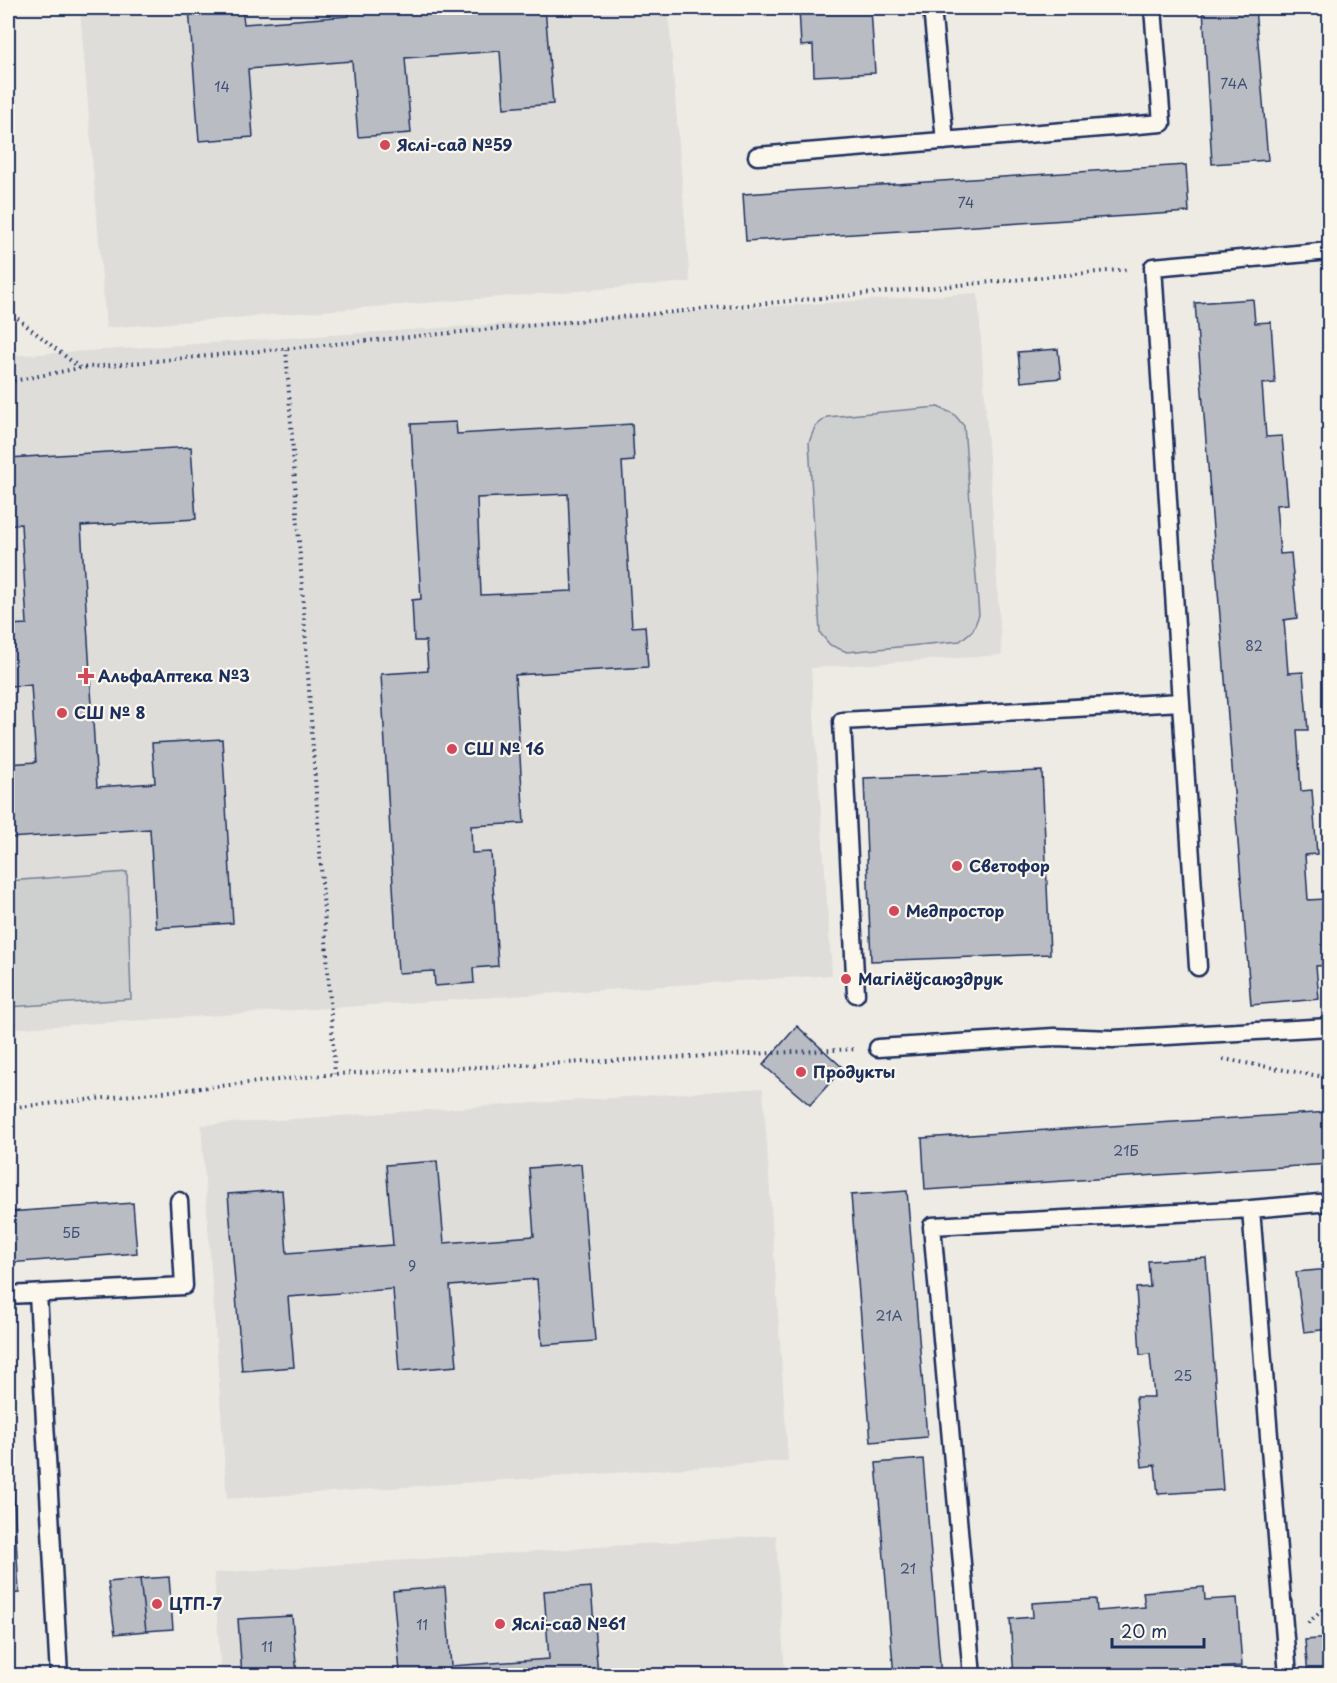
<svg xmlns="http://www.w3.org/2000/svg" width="1337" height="1683" viewBox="0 0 1337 1683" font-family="'Playpen Sans',sans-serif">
<rect width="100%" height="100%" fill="#eeebe4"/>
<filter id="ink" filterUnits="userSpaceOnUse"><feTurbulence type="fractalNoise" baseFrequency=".0167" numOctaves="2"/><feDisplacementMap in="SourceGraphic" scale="12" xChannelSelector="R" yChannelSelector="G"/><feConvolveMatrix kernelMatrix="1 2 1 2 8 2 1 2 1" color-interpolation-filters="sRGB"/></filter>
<g filter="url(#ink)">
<path fill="#deddda" d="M80,8H668L690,282L106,328Z
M978,293L1002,655L811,668L832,975L8,1029V356Z
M763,1088L788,1461L227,1499L201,1125Z
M776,1535L785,1675H221L214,1573Z"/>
<path fill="#cecfcf" stroke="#747f96" stroke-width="1.5" d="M938,407L954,414L964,426L979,615L973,630L960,641L847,652L830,645L820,633L809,442L815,427L827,417Z
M127,872L131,999L8,1007V881Z"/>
<path fill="#b9bcc3" stroke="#1b2f5e" stroke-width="1.5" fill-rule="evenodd" d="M189,8H242L244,24L349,16V8H402V11L450,8H545L553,104L504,108L500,51L405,58L411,133L358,137L352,61L248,69L253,137L199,141Z
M799,8H871L875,73L814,76L813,45L801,46Z
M1203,8H1255L1268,160L1212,164Z
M1186,165L1189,212L746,241L743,194Z
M8,189L13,253L8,254Z
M1253,299L1255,323L1271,322L1275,383L1262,384L1266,437L1282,436L1288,504L1276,505L1280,554L1291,553L1297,618L1284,620L1288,673L1303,672L1308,730H1297L1301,791L1312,790L1317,854L1305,855L1308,900L1325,899L1330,965L1316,966L1319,999L1251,1005L1195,303Z
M1058,349L1061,378L1021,382L1018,352Z
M456,422L457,434L632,424L634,461L622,462L632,627L645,626L648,667L515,675L524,823L471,826L472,853L491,852L498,966L473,968L474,983L435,986L434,971L398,973L381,674L428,671L426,641H414L412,600L421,599L411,424ZM568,494L572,591L481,595L477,498Z
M191,447L196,519L81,526L97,787L155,783L152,743L222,739L233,923L156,928L150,829L8,838V764L36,762L31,685L8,686V625L27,624L21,524L8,525V458Z
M1042,771L1050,954L871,961L864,778Z
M797,1026L843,1068L810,1105L763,1065Z
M1330,1112V1164L925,1190L922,1138Z
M437,1161L444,1243L534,1236L529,1168L581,1164L595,1341L542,1345L537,1279L450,1286L457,1366L399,1371L393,1289L288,1297L294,1367L242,1371L228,1194L282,1190L287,1253L393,1245L386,1165Z
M907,1191L927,1437L871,1442L851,1195Z
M133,1203L137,1253L8,1263V1212Z
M1206,1258L1223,1490L1158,1494L1155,1465L1142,1467L1136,1397H1154L1150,1354L1140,1355L1136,1288L1150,1287L1148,1261Z
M1330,1269V1329L1304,1332L1296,1272Z
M8,1386L19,1593L8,1594Z
M923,1459L941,1676H894L876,1463Z
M169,1577L173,1629L146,1631L140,1579Z
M140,1579L146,1631L115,1634L108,1582Z
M445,1587L451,1666L549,1659L544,1591L591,1587L598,1676H348L400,1672L393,1591Z
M1204,1587L1205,1600L1237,1598L1242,1666L1110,1676H1014L1010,1619L1033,1617L1032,1603L1096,1599L1097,1611L1145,1607L1143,1592Z
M292,1616L297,1676H242L238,1619Z
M1330,1638V1676H1308L1305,1640Z"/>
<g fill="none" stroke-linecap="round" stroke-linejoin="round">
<g stroke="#1b2f5e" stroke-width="21">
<path id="lane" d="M932,8L945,141
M757,156L1162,123L1153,8
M1198,967L1153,267L1330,251
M856,994L842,721L1181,702
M878,1048L1054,1037L1113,1039L1330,1027
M1251,1209L1330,1202
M38,1294L59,1676
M8,1295L184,1286L179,1201
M972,1676L932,1226L1251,1209L1288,1676"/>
</g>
<path stroke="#1b2f5e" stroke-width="4" stroke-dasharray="1.5 4.5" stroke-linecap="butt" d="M8,311L80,368
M286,349L335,1074
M8,382L80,368L1129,269
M1223,1059L1330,1078
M8,1108L335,1074L856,1049
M1308,1623L1330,1603"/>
<use href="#lane" stroke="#fbf7ec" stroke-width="16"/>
</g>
</g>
<g fill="#d1495b" stroke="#fbf7ec" stroke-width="2">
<circle cx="385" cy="145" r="6"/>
<path d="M83 667h6v6h6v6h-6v6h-6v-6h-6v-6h6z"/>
<circle cx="62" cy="713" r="6"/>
<circle cx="452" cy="749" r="6"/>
<circle cx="957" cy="866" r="6"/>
<circle cx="894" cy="911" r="6"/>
<circle cx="846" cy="979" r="6"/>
<circle cx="801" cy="1072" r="6"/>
<circle cx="157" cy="1604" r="6"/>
<circle cx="500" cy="1624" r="6"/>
</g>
<g text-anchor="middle" stroke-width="4.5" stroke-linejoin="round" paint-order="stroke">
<g font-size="14" fill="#425277">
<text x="1234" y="89">74А</text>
<text x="222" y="92">14</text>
<text x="966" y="208">74</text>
<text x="1254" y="651">82</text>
<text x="1126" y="1156">21Б</text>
<text x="71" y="1238">5Б</text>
<text x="412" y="1271">9</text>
<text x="889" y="1321">21А</text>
<text x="1183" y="1381">25</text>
<text x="908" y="1574">21</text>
<text x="422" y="1630">11</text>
<text x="267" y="1652">11</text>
</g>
<g font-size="16" font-weight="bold" fill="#1b2f5e" stroke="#fbf7ec" text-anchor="start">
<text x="397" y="151">Яслі-сад №59</text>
<text x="98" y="682">АльфаАптека №3</text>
<text x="74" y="719">СШ № 8</text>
<text x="464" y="755">СШ № 16</text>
<text x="969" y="872">Светофор</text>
<text x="906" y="917">Медпростор</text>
<text x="858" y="985">Магілёўсаюздрук</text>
<text x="813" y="1078">Продукты</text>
<text x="169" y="1610">ЦТП-7</text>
<text x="512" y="1630">Яслі-сад №61</text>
</g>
</g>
<rect width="1337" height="1683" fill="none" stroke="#fbf7ec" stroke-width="30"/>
<rect x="15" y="15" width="1307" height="1653" fill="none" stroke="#1b2f5e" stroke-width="2" filter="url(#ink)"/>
<path d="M1112 1638v9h92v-9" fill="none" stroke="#1b2f5e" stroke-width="3"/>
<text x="1121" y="1638" font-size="18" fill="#1b2f5e" stroke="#fbf7ec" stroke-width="4.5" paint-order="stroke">20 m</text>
</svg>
